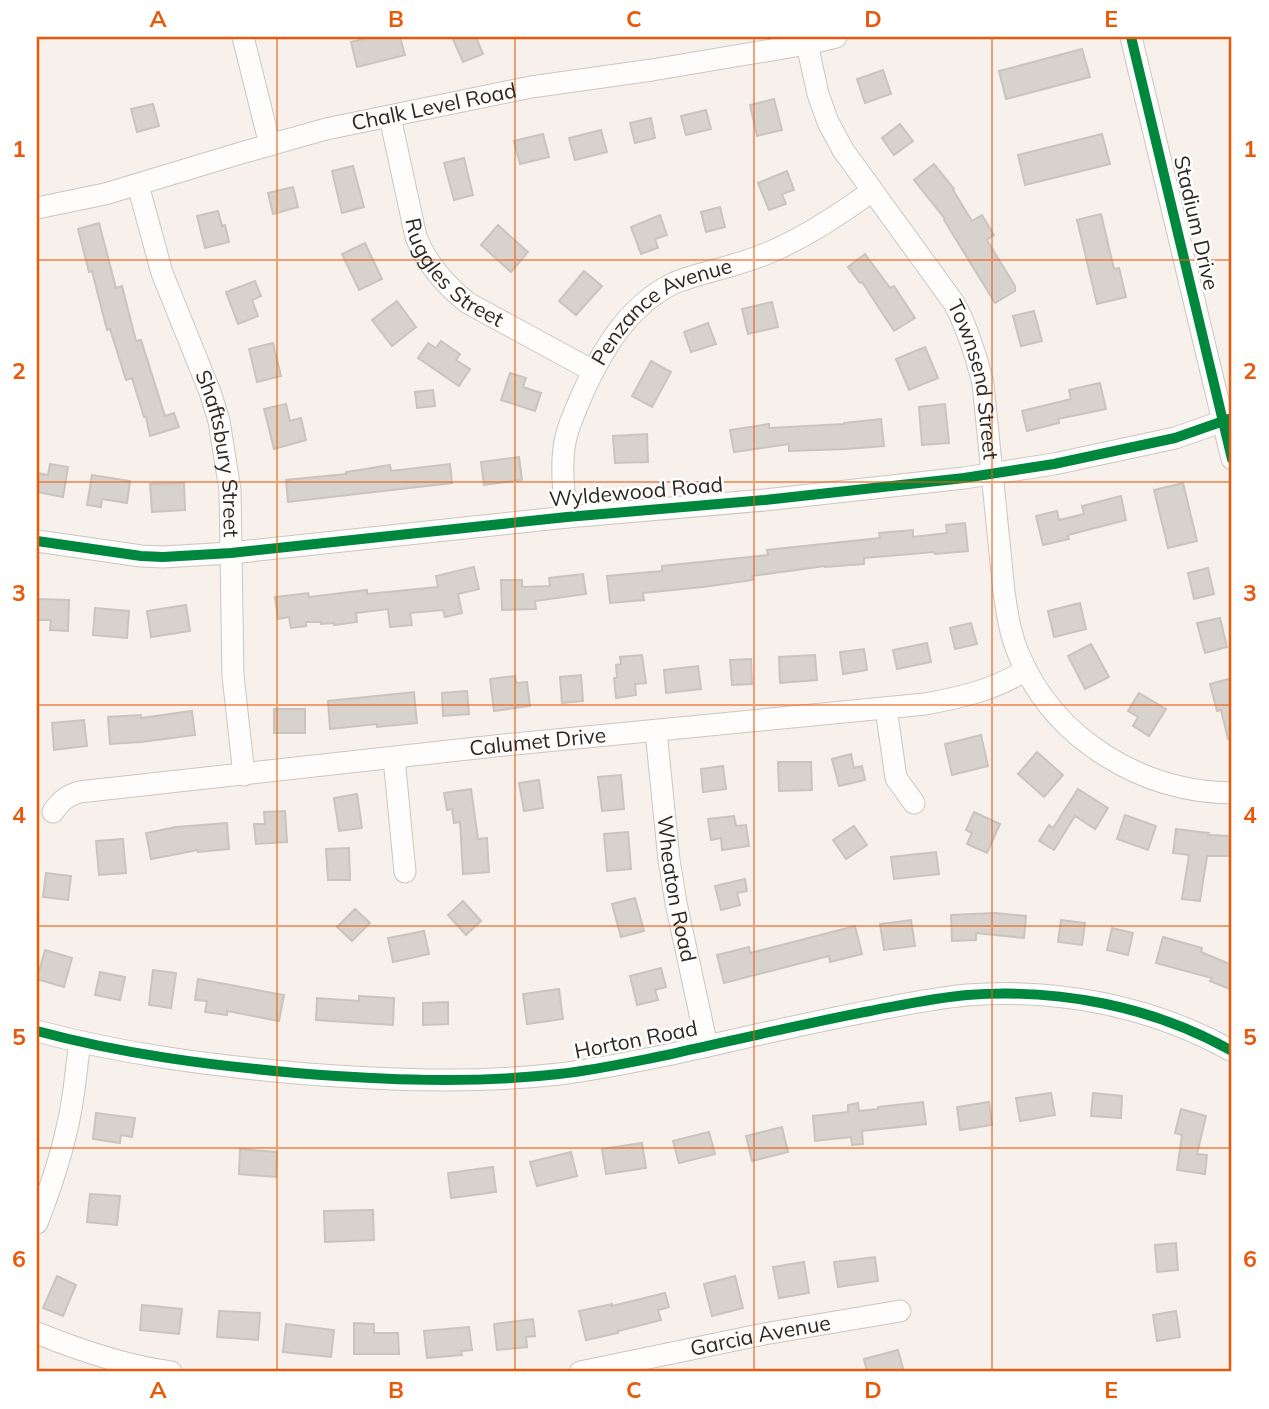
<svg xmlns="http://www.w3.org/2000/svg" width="1269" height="1409" viewBox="0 0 1269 1409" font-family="Mulish,sans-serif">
<rect width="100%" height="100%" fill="#f8f1eb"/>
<path fill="#d8d2cc" stroke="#cac4be" stroke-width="2" d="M371,37H400L405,55L357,67L351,42Z
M452,37H476L483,54L463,62Z
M1082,49L1090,77L1006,99L999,71Z
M883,70L891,94L865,103L857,79Z
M774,99L782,130L757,136L750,105Z
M153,104L159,126L137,132L131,109Z
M706,110L711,129L686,135L681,116Z
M651,118L655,138L635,143L630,123Z
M900,124L913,141L894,155L882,138Z
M601,130L607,152L575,160L569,138Z
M543,134L549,157L520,164L514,141Z
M1102,134L1110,164L1025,185L1018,155Z
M464,158L473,195L454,200L444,163Z
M934,164L954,189L953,190L972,221L982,215L994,235L987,240L1015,286V291L995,303L944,220L945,219L914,180Z
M353,166L364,207L342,213L332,171Z
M787,171L794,190L782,194L786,204L769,210L758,183Z
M293,187L298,207L273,214L268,193Z
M720,207L725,227L706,232L701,212Z
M218,211L222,226L225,225L229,242L205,248L197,216Z
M1101,214L1114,269L1119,268L1126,297L1097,304L1077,220Z
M660,215L667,235L655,239L658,248L641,254L631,227Z
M99,223L116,288L122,286L136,341L141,340L165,416L174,413L179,427L150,436L146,417H144L132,378L126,380L110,329L107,330L92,271L89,272L78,229Z
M498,225L528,252L511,272L481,245Z
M365,243L382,279L359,290L342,254Z
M865,254L890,288L894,286L915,318L894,331L862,282L860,283L848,267Z
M584,271L602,286L576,315L559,301Z
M255,281L261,296L252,300L258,316L238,324L226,292Z
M397,301L416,327L392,346L372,320Z
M772,302L778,327L748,334L742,309Z
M1034,311L1042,341L1021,346L1013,316Z
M708,323L716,344L691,352L684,332Z
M441,341L460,354L456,360L470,369L459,386L418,358L428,343L436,348Z
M273,343L281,376L257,382L249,349Z
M925,347L938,378L909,390L896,359Z
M651,361L671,372L652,407L632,396Z
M510,373L526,378L523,387L541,393L535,411L501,400Z
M1100,383L1106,409L1058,419L1059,423L1027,431L1022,411L1071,399L1069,390Z
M433,390L435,406L417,408L415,392Z
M286,404L290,421L301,418L306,440L274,449L264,409Z
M945,404L949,443L922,445L919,407Z
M881,419L884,446L846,449L789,451V444L734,452L730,430L769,424V428L844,424V423Z
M647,434L648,462L615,463L613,436Z
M519,457L522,480L484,485L481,462Z
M50,464L68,467L63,497L37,492V473L48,475Z
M450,464L452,483L288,502L286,480L346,474V472L390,465L391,471Z
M92,475L130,481L127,503L102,499L101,507L87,505Z
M184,483L185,510L152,512L150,484Z
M1183,483L1197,541L1168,548L1154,490Z
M1121,496L1126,520L1068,535L1069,539L1043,545L1036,516L1057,511L1059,520L1084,514L1082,506Z
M965,523L968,551L935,554L934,552L864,558V564L825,567V566L752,576L753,580L703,587L643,593L644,600L610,603L607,576L662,571V566L768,555L767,550L880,538L879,533L913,530V537L947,533L946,525Z
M474,567L479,589L458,594L462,613L445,617L443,610L410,613L412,625L390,627L388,609L356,613L357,622L334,625V623L321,624V622H306V626L291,628L289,617L278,619L275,597L308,593L309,597L367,590V594L438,587L436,576Z
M1208,568L1214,594L1194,599L1188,573Z
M583,574L586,594L535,601L536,609L502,610L501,580H522V587L550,586L549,578Z
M37,599L69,600L68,631L50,630L51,620H37Z
M1080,603L1086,629L1054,637L1048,611Z
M186,605L190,631L151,637L147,611Z
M95,608L129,611L127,638L93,635Z
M1220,618L1227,647L1205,653L1197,623Z
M971,623L977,644L955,649L950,628Z
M927,643L931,662L897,669L893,650Z
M1091,644L1109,677L1085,689L1068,656Z
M864,649L867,670L843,674L840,652Z
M642,655L646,683L635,684L636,695L616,698L614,678H617L616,665L621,664L620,657Z
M815,655L817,680L780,683L779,657Z
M751,659L752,684L732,685L730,660Z
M698,666L701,689L666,693L664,670Z
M581,675L583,701L562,703L560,677Z
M515,676L516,683L527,682L530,706L494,711L490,679Z
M1232,678V738L1228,739L1221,710L1217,711L1210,684Z
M467,691L469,714L443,716L442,693Z
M414,692L417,723L377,727V724L330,729L328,701Z
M1139,693L1166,709L1149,736L1133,726L1138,717L1128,711Z
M274,709H305V733H274Z
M192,711L195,735L142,742L110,744L108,717L141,715V718Z
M84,720L87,746L54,750L52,723Z
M981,735L988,766L952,775L945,744Z
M1037,752L1063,775L1044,797L1018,774Z
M851,754L854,768L862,766L865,780L839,786L832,759Z
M778,762H811L812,790L779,791Z
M723,766L726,789L703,792L701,769Z
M621,775L624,809L602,811L598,777Z
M539,780L543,808L524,811L519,783Z
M471,789L478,839L487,838L489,872L463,874L460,822L454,823L452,809L447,810L444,793Z
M1078,789L1108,808L1095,829L1075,816L1054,850L1039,841L1049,825L1053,828Z
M357,794L362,828L339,831L334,798Z
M285,811L287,842L256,844L254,824H265L264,812Z
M974,812L1000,824L987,853L967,844L972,833L966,830Z
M1125,815L1156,826L1148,850L1117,839Z
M734,816L736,826L746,825L749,846L722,850L721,838L711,840L708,819Z
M227,823L229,849L198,852V850L151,859L146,833L176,827Z
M854,826L867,845L846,859L833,840Z
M1176,829L1209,833L1208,835L1232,836V856H1207L1200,901L1182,899L1189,855L1173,853Z
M628,832L631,869L607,871L604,834Z
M123,839L126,873L99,875L96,841Z
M349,848L350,880H328L326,849Z
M936,852L939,874L894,879L891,857Z
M46,873L71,876L68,900L43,897Z
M745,879L747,891L737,893L740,905L721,910L715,886Z
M635,898L644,931L621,937L612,904Z
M463,901L481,921L466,935L448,915Z
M355,909L370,923L352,941L337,927Z
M995,913L1026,916L1024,938L976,933V940L952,941L951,915Z
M911,920L915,946L884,950L880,924Z
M1061,920L1085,923L1082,945L1058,942Z
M855,926L862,954L830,962L829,956L724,983L717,955L749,947L750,953Z
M1112,928L1133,933L1128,955L1107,950Z
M424,931L429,954L393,962L388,938Z
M1163,937L1202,948L1201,952L1232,965V990L1210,981L1212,978L1156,963Z
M45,950L72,958L64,987L37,979Z
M661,968L666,987L655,990L658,1000L637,1005L630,976Z
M153,970L176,973L171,1008L149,1005Z
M100,972L125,977L120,1000L95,995Z
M198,979L284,995L279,1021L227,1011V1015L205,1012L207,1001L195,1000Z
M559,989L563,1019L527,1024L523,994Z
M359,996L394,998L393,1025L316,1020L317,998L359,1001Z
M448,1002V1024L423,1025V1003Z
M1051,1093L1055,1115L1020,1121L1016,1098Z
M1093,1093L1122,1096L1121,1118L1091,1116Z
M923,1102L926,1124L862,1131L863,1144L852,1145L851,1137L815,1141L813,1116L848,1112V1105L858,1103L859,1111L878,1109V1107Z
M989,1102L992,1125L960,1130L957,1107Z
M1181,1109L1206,1116L1197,1154L1207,1155L1205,1174L1177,1170L1182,1135L1175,1133Z
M96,1113L135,1118L132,1137L121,1135L120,1143L93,1139Z
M782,1127L788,1152L752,1161L746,1136Z
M709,1132L715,1154L679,1163L673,1141Z
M642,1143L646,1168L606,1174L602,1149Z
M240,1149L277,1152L276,1177L239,1174Z
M571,1152L577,1176L537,1186L530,1162Z
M493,1167L496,1192L451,1198L448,1173Z
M90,1194L120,1196L117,1225L87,1222Z
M373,1210L374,1240L325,1242L324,1211Z
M1176,1243L1178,1270L1157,1272L1155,1245Z
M875,1257L878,1281L838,1287L834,1262Z
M804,1262L809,1293L779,1298L773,1267Z
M57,1276L76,1285L63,1316L43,1308Z
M735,1276L743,1308L712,1316L704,1284Z
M665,1293L669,1307L658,1310L661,1320L618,1331V1333L586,1340L579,1311L612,1304V1306Z
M142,1305L182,1309L179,1334L140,1330Z
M219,1311L260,1313L258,1340L217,1337Z
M1176,1311L1180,1337L1157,1341L1153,1315Z
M533,1319L535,1336L526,1337L527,1347L497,1350L494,1324Z
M354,1323L374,1324V1333H398L399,1354H354Z
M286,1324L334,1330L331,1357L283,1352Z
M469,1327L472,1350L461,1351L462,1355L427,1358L424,1331Z
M898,1350L904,1372H867L864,1359Z"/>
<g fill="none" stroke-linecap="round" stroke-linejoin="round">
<g stroke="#cbc6c0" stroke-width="23">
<g id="minor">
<path d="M243,37L270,145"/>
<path d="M1131,37L1232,459"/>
<path id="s1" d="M807,44L818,94L828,122L843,150L954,303C968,329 976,355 983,384L1004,592C1007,613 1010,634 1019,655C1055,740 1142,792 1232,793"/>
<path id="s2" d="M390,117L416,237C427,264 445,285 468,303L593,371"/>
<path id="s3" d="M138,185L162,273L210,392L219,421L230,490L233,676L244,775"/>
<path id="s4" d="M37,208L105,194L241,153L326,129L531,87L652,70L807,44L836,37"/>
<path id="s5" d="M567,517C564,494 561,471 564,448C566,430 574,414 581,397C601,352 627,306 674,283C705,271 738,266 768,253C806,237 839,215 872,191"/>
<path d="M37,541L141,556L163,557L231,553L567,517L765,500L964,478L1054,464L1175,438L1232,418"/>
<path d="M886,708L896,778L914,803"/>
<path id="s6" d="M656,731L669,860L676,903L707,1046"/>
<path d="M394,758L405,872"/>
<path id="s7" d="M53,812C60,801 67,796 79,792L504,745L925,704C963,697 993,690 1026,670"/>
<path d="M37,1031C122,1054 208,1065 296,1073C383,1080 471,1084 559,1074C595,1070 631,1062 667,1055C735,1040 802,1024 870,1011C902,1005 934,998 967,995C1058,988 1152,1006 1232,1051"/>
<path d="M37,1223C51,1187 63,1151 70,1114C75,1090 76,1067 80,1043"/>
<path d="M37,1333C79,1350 125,1366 171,1372"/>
<path id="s8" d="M580,1372L764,1334L900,1311"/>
</g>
</g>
<use href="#minor" stroke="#fefdfc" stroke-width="21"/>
<g stroke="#fff" stroke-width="15">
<path id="cycleway" d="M1131,37L1232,459
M37,541L141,556L163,557L231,553L567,517L765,500L964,478L1054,464L1175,438L1232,418
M37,1031C122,1054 208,1065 296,1073C383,1080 471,1084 559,1074C595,1070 631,1062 667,1055C735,1040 802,1024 870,1011C902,1005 934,998 967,995C1058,988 1152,1006 1232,1051"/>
</g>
<use href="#cycleway" stroke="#00873e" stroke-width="10"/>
</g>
<path fill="none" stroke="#e8590c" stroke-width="2" stroke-opacity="0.55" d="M277,37V1372M515,37V1372M754,37V1372M992,37V1372M37,260H1232M37,482H1232M37,705H1232M37,926H1232M37,1148H1232"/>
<g text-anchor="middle" stroke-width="5" stroke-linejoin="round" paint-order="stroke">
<g font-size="21" fill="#2e2822" stroke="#fff">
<text dy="7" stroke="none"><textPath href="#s4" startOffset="410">Chalk Level Road</textPath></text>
<text transform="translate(1196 223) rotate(77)" y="7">Stadium Drive</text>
<text dy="7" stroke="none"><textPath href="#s2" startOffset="175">Ruggles Street</textPath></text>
<text dy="7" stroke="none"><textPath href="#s5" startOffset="247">Penzance Avenue</textPath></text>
<text dy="7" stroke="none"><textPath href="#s1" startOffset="382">Townsend Street</textPath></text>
<text dy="7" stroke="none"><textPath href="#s3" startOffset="282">Shaftsbury Street</textPath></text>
<text transform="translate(636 492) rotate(-5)" y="7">Wyldewood Road</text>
<text dy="7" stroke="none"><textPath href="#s7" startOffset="495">Calumet Drive</textPath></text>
<text dy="7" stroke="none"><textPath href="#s6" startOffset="159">Wheaton Road</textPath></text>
<text transform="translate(636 1040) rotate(-11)" y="7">Horton Road</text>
<text dy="7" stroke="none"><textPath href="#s8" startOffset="184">Garcia Avenue</textPath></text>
</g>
</g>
<rect width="1269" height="1409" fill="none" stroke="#ffffff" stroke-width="77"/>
<rect x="38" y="38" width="1192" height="1332" fill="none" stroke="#e8590c" stroke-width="2.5"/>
<g font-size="23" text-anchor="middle" font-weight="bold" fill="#e8590c">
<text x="158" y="27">A</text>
<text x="396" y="27">B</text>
<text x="634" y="27">C</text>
<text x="873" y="27">D</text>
<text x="1111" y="27">E</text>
<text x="19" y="157">1</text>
<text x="1250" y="157">1</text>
<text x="19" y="379">2</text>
<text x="1250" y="379">2</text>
<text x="19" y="601">3</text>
<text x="1250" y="601">3</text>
<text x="19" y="823">4</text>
<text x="1250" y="823">4</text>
<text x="19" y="1045">5</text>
<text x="1250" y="1045">5</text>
<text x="19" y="1267">6</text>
<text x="1250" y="1267">6</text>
<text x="158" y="1398">A</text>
<text x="396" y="1398">B</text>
<text x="634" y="1398">C</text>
<text x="873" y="1398">D</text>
<text x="1111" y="1398">E</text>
</g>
</svg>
